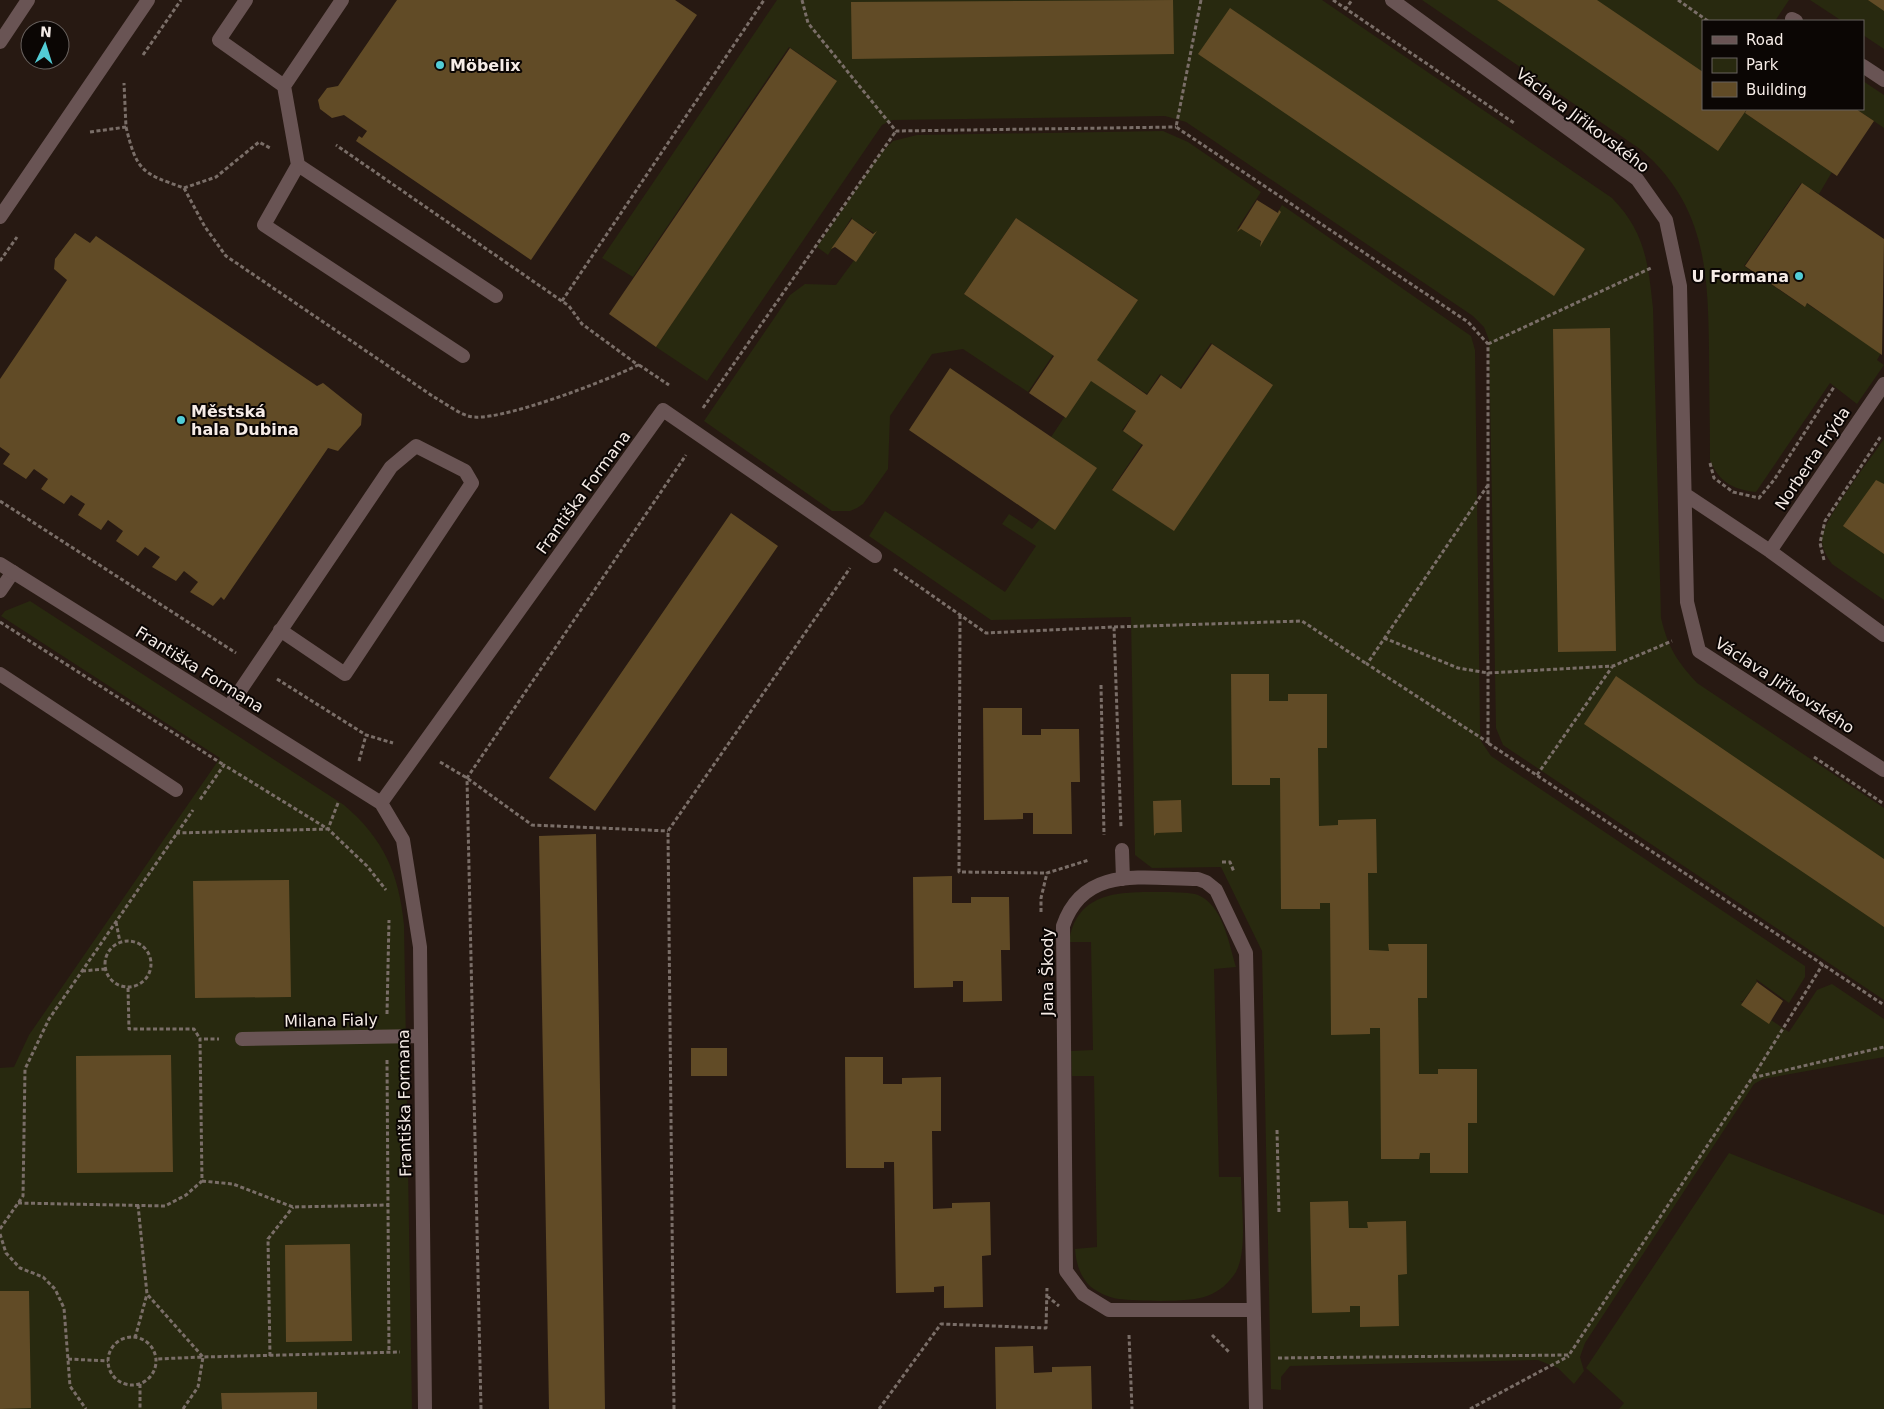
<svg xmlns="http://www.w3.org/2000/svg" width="1884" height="1409" viewBox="0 0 1884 1409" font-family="'DejaVu Sans',sans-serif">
<rect width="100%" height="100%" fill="#271912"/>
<path fill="#28290f" d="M777,0H1322L1612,198C1645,232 1648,262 1653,308L1661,618C1668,647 1676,660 1697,683L1884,808V1000L1503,745L1496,728L1489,340L1484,327L1473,316L1186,122L1165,116L892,120L882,125L707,381L656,347L835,79L789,47L633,277L602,258Z
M1422,0H1789L1775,21H1703V109H1747L1745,113L1832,172L1819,194L1801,183L1744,266L1803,306L1806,303L1881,353L1877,360L1884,365L1857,404L1830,383L1756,492C1733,490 1718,481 1710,460C1710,423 1709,386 1709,349C1708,270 1705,204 1640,149Z
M1810,0H1884V49L1863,35V21H1842Z
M1863,81L1884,95V128L1856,109H1863Z
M1163,131L1188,142L1261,192L1237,229L1240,228L1260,240V243L1282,205L1471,336L1475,350L1480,730L1481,741L1491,756L1805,966V977L1789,1003L1756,979L1757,982L1743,1001H1740L1770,1022L1771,1020L1789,1032L1817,990L1832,984L1884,1019V1057L1763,1079L1754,1084L1585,1343L1580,1357L1584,1371L1574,1384L1558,1368L1538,1360L1290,1366L1281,1377V1390L1271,1389L1262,951L1221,867L1152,868L1135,855L1131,617L991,620L869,536L885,511L1005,592L1036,546L1002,524L1009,514L1032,529L1040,519L1096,468L1051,437L1090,379L1136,411L1122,430L1142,444L1112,489L1173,530L1272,384L1211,343L1180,388L1160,374L1147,394L1096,360L1137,299L1016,218L964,294L1053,355L1028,392L963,349L932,354L890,416L888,469L863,504L857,508L850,511H832L704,421L790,295L805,284L836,285L874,233L852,220V217L828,255L817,247L879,155L893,141L917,135Z
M1884,439V600L1832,564C1826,556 1821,547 1822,536C1825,518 1871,458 1884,439Z
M30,601L344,805C384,839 399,874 404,925L412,1409H0V1068L14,1067L29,1035L220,758L1,616L5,611Z
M1170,892C1179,893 1190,892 1198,895C1223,905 1229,944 1236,967L1214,969L1219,1177H1241C1241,1203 1248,1250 1236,1272C1229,1283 1219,1292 1207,1296C1190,1303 1138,1301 1119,1299C1110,1298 1099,1293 1091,1287C1080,1277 1076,1263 1075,1249L1097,1247L1094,1076H1072L1071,1051L1093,1050L1091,942H1069C1077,887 1127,892 1170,892Z
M1729,1153L1884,1215V1409H1619L1624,1403L1586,1368Z"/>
<path fill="#614b26" d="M397,0H675L697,15L531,260L356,141L359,136L362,138L367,131L344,115L332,118L320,109L318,100L327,88L338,86Z
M1173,0L1174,54L852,59L851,2Z
M1497,0H1597L1703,72V109H1747L1718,151Z
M1868,0H1884V11Z
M1230,8L1585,249L1554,296L1198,54Z
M790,48L837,81L656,347L609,314Z
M1747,109H1856L1874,121L1837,176L1745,113Z
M1802,183L1884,239L1882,355L1807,303L1805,307L1745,266Z
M1257,200L1278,213L1279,210L1281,212L1260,247L1261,241L1241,229L1237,232Z
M1016,218L1138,300L1097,360L1147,395L1161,375L1181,389L1212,344L1273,385L1174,531L1112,490L1143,445L1123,431L1136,411L1091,381L1066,418L1029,393L1054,356L964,294Z
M852,219L873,234L877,231L856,262L835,247L831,249Z
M75,233L90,243L96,236L317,386L323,383L362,414L361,425L338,451L328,448L224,600L221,597L213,606L190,592L198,582L184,571L176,581L152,567L160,557L145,547L138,556L116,541L123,531L108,520L101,530L78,515L85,504L71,495L64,504L41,489L48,479L34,469L26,479L3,464L10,454L0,447V379L67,280L54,269L55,259Z
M1610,328L1616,651L1558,652L1553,329Z
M950,368L1097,468L1055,530L909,430Z
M1876,480L1884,484V554L1843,526Z
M731,513L778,546L595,811L549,778Z
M1231,674H1269V701H1288V694H1327V748H1318L1319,826L1338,825V820L1376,819L1377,873H1368L1369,950L1389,951L1388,944H1427V998H1418L1419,1074H1438V1069H1477V1123H1468V1173H1430V1153H1420L1419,1159H1381L1380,1028H1370V1034L1331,1035L1330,903H1320V909H1281L1280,778H1270V785H1232Z
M1616,676L1884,859V927L1584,724Z
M983,708H1022V735H1041V729H1079L1080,782H1071L1072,834H1033V813H1023V819L984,820Z
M1181,800L1182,832L1156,833L1154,836L1153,801Z
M596,834L605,1409H549L539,836Z
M952,876V903H971V897H1009L1010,950H1001L1002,1001L963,1002V981H953V987L914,988L913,877Z
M289,880L291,997L195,998L193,881Z
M1757,982L1783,1001L1769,1024L1741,1005Z
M691,1048H727V1076H691Z
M171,1055L173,1172L77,1173L76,1056Z
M845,1057H883V1084H902V1078L941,1077V1131H932L933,1209L952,1208V1203L990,1202L991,1255L982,1256L983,1307L944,1308V1286L934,1287V1292L896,1293L894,1162H884V1168H846Z
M1348,1201L1349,1228H1368L1367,1222L1406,1221L1407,1274L1398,1275L1399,1326L1360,1327V1306H1350V1312L1312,1313L1310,1202Z
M350,1244L352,1341L286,1342L285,1245Z
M0,1291H29L31,1408L0,1409Z
M1033,1346L1034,1373L1052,1372V1367L1091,1366L1092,1409H996L995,1347Z
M317,1392V1409H222L221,1393Z"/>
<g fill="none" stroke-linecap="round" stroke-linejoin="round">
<path stroke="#7a6e68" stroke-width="3" stroke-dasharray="4 2.5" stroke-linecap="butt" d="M802,0L808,23L896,131L1176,127
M1201,0L1176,127L1468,322L1488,344V743L1884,1005
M1333,0L1514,123
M1678,0L1708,21
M1345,10L1352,0
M143,55L181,0
M126,127C137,172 142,173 184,188L205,227L226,256L434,397C445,403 456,412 468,416C494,425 611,379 638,365L582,324L569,306L336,145
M90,132L126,127L124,83
M184,188L216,177L259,142L270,148
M0,261L17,237
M562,301L764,0
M1488,344L1651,268
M639,365L669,385
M703,408L896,131
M1710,463L1714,478L1733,492L1759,498L1774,480L1834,387
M1488,485L1367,664L1489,743
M0,501L236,653
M1824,560L1820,543L1825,521L1881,436
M894,569L986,633L1114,627L1121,828
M960,615L959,872L1047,873
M0,622L224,765
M1114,627L1302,621L1367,664
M1384,638L1458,668L1488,673L1613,666L1672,641
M277,679L366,735L393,743
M1101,685L1104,835
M1814,757L1884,804
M359,761L366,735
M440,762L467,778L532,825L668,831
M1537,775L1612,667
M338,803L328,829L367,866L386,890
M176,833L328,829L224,765L199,801
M1222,862H1230L1234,872
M1041,912V898L1047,873L1089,860
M116,922L120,942
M105 964a23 23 0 1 1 46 0a23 23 0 1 1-46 0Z
M82,971L105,969
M128,988L129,1029H194L200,1039
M387,1014L389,920
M387,1060L389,1352
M1753,1077L1823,964
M1277,1130L1279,1214
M202,1181L233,1184L293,1207L388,1205
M18,1203L165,1206L186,1195L202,1181L200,1039H219
M138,1205L147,1294L203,1357L156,1359
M0,1229L23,1196L25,1069L49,1019L193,810
M0,1234L6,1253L20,1268L43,1277L55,1289L64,1308L70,1386L86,1409
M1047,1296L1059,1306
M1129,1335L1132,1409
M1212,1335L1229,1352
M108 1361a24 24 0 1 1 48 0a24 24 0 1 1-48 0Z
M135,1338L147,1294
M270,1356L268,1239L293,1207
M1278,1358L1569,1355L1752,1078L1884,1047
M68,1359L108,1361
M140,1384V1409
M183,1409L198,1387L203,1357L400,1352
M481,1409L467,778L686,455
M674,1409L668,831L850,568
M879,1409L941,1324L1046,1328L1047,1288
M1470,1409L1569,1356"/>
<path stroke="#695454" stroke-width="14" d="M246,0L219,40L284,86L298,165
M284,86L342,0
M463,356L264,225L298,165L496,296
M0,591L13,572
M0,674L176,790
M229,707L391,467L416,446L465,471L472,483L345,674L280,630"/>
<path stroke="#695454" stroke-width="14" d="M1392,0L1637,179L1666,220L1680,286L1687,602L1699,651L1884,770
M1792,19L1796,21
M0,42L28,0
M1863,66L1884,80
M0,217L148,0
M1686,495L1770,551L1884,635
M1770,551L1884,384
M0,564L381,803L403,840L420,947L425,1409
M381,803L663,410L875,556
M1122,850L1123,879
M242,1039L421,1036
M1253,1310H1109L1083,1294L1066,1271L1063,926C1084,864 1145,879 1198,879L1206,882L1216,890L1246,953L1256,1409"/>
</g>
<g fill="#52ccd6" stroke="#0b0604" stroke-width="2">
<circle cx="440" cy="65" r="5"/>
<circle cx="1799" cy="276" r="5"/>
<circle cx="181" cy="420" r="5"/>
</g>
<g text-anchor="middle" stroke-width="4" stroke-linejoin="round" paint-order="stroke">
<g font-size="16" font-weight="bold" fill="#f6ece7" stroke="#0b0604" text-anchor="start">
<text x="450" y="71">Möbelix</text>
<text x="1789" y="282" text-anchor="end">U Formana</text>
<text x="191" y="417">Městská<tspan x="191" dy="18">hala Dubina</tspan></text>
</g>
<g font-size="16" fill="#f6ece7" stroke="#0b0604">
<text transform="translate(1583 120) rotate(37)" y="6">Václava Jiřikovského</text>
<text transform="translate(1812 458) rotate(-56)" y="6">Norberta Frýda</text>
<text transform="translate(583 492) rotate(-54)" y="6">Františka Formana</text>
<text transform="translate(200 669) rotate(32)" y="6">Františka Formana</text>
<text transform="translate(1785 685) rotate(33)" y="6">Václava Jiřikovského</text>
<text transform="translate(1047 972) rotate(-90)" y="6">Jana Škody</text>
<text transform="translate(331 1020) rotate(-1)" y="6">Milana Fialy</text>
<text transform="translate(404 1103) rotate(-91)" y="6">Františka Formana</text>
</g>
</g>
<rect x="1702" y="20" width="162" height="90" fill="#0b0604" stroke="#69625f"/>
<rect x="1712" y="36" width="25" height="8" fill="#695454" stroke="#69625f"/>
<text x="1746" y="45" font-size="15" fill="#f6ece7">Road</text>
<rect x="1712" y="58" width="25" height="15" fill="#28290f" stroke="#69625f"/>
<text x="1746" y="70" font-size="15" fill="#f6ece7">Park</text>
<rect x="1712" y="82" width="25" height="15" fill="#614b26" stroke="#69625f"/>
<text x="1746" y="95" font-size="15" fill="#f6ece7">Building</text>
<g transform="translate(45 45) rotate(4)"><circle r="24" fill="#0b0604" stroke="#69625f"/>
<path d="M0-4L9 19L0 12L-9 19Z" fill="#52ccd6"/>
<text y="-8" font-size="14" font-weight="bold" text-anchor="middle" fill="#f6ece7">N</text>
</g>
</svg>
